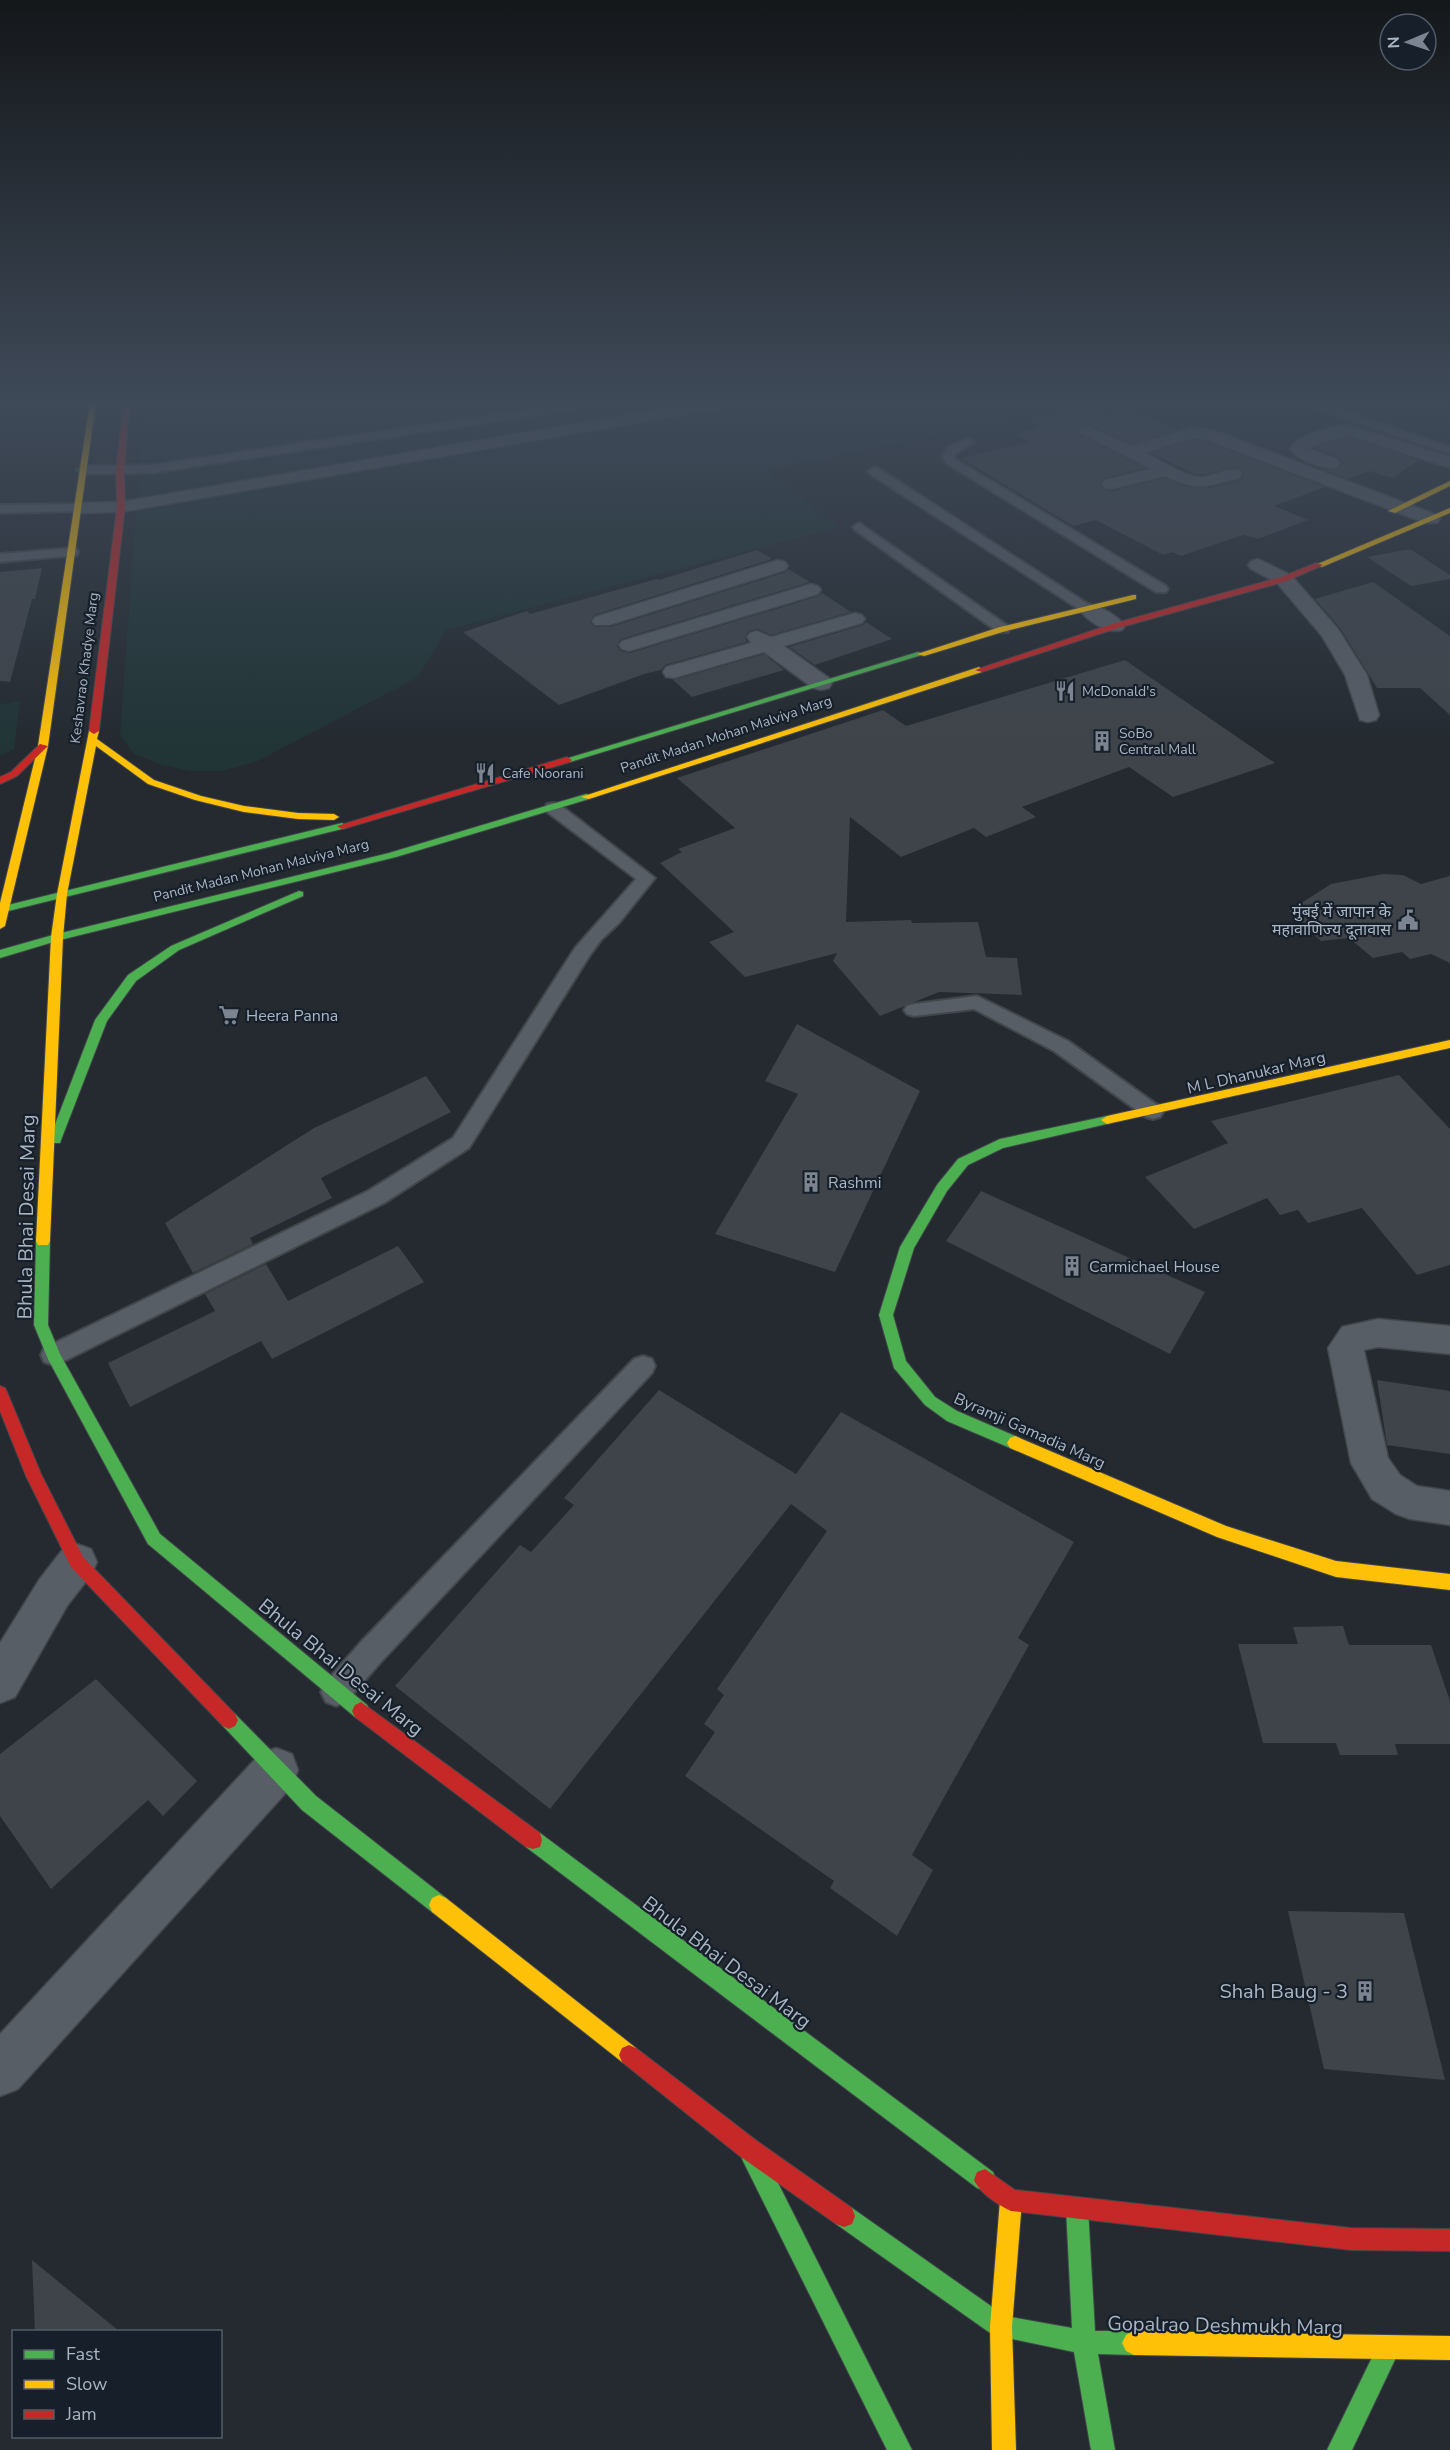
<svg xmlns="http://www.w3.org/2000/svg" width="1450" height="2450" viewBox="0 0 1450 2450" font-family="'Nunito Sans','Noto Sans Devanagari',sans-serif">
<rect width="100%" height="100%" fill="#242a30"/>
<path fill="#213436" d="M144,402H1102L765,470L839,527L446,630L418,677L258,761L222,771H191L162,765L134,754L120,735Z
M20,701L14,749L0,756V705Z"/>
<path fill="#3f444a" d="M1089,407L1105,415L1130,410L1178,430L1131,444L1087,423L1077,428L1079,435L1145,468L1104,478L1100,484L1105,490L1112,491L1165,478L1184,486L1210,488L1240,480L1244,475L1241,469L1234,467L1206,474H1195L1151,453L1192,440L1204,441L1325,487L1274,506L1308,520L1258,539L1243,535L1181,556L1173,552L1163,555L1096,520L1073,526L961,458L1030,442L1015,434L1039,426L1029,418Z
M1347,437L1419,460L1392,478L1369,471L1348,479L1320,468L1337,469L1342,463L1338,457L1314,448Z
M1410,549L1450,575V579L1411,586L1367,557Z
M757,550L772,559L594,615L590,622L595,627H610L786,572L788,569L810,582L621,639L617,646L621,651L630,653L819,596L822,593L851,612L771,635L758,629L749,631L745,637L747,642L665,665L661,670L644,674L559,705L463,632L527,611L530,614L657,579L659,580Z
M42,568L35,599H32L10,682L0,681V572Z
M1373,582L1450,636V715L1420,688H1377L1340,628L1315,599Z
M866,622L892,639L815,665L789,647L863,625Z
M764,654L784,670L692,697L673,680Z
M1125,660L1275,763L1173,797L1129,767L1022,807L1036,817L986,837L974,828L901,857L850,817L846,922L911,920L912,923L978,922L986,957L1017,958L1022,995L939,992L880,1016L833,961L837,953L745,977L709,942L734,932L660,863L682,852L678,849L735,828L677,778L883,710L906,726Z
M1383,874L1403,875L1421,884L1450,876V963L1431,954L1410,959L1402,952L1373,958L1349,938L1321,941L1289,911L1331,884Z
M797,1024L920,1091L835,1272L715,1234L798,1094L765,1081Z
M1399,1075L1450,1129V1265L1417,1275L1362,1208L1308,1223L1298,1210L1280,1215L1267,1198L1194,1229L1145,1177L1228,1143L1211,1121Z
M426,1076L451,1112L321,1178L332,1198L250,1238L253,1244L193,1273L165,1223L314,1128Z
M981,1191L1205,1292L1170,1354L946,1241Z
M398,1246L424,1282L272,1359L261,1341L130,1407L108,1363L215,1311L205,1294L266,1264L288,1301Z
M1377,1380L1450,1391V1454L1387,1445Z
M659,1390L796,1474L841,1412L1074,1542L1018,1638L1029,1645L912,1855L933,1870L897,1936L830,1888L834,1881L685,1776L715,1732L704,1724L724,1695L717,1689L827,1531L791,1504L550,1809L395,1686L520,1545L531,1552L574,1505L564,1498Z
M1343,1626L1349,1645H1431L1450,1701V1744H1395L1398,1755H1340L1336,1743H1263L1238,1644H1298L1293,1627Z
M96,1679L197,1781L163,1816L148,1800L51,1889L0,1816V1754Z
M1288,1911L1404,1913L1445,2080L1324,2069Z
M32,2260L119,2331H35Z"/>
<g fill="none" stroke-linecap="round" stroke-linejoin="round">
<g stroke="#41464b" stroke-width="4">
<path id="lane" d="M581,402H607L602,405L152,473L83,474L77,470L83,466L152,465Z
M1303,402H1318L1450,447V454L1304,404Z
M968,439L974,442L954,455L955,459L1166,586L1168,589L1166,592H1156L946,463L942,455L950,446Z
M874,467L878,468L1097,610L1095,613H1085L870,474L868,471Z
M79,504L85,508L83,511L0,513V505Z
M859,523L1008,626L1010,629L1008,632H998L855,530L853,527Z
M72,548L77,549L78,552L77,555L0,562V554Z
M553,803L559,804L655,878L619,923L601,940L590,955L469,1148L384,1203L62,1362L53,1365L44,1362L41,1355L44,1348L368,1191L453,1138L575,948L636,879L547,812L545,808L547,804Z
M977,996L1068,1041L1160,1107L1163,1112L1160,1117L1153,1119L1146,1117L1054,1051L974,1009L914,1016L907,1014L904,1010L907,1006L914,1004Z
M643,1356L652,1359L655,1366L652,1373L380,1663L346,1702L336,1706L326,1702L321,1692L326,1682L360,1643L634,1359Z"/>
</g>
<g stroke="#41464b" stroke-width="3">
<path id="street" d="M701,402H736L728,407L121,512L79,513L73,512L70,508L73,504L79,503L121,502Z
M1086,425L1131,446L1191,428L1213,430L1437,515L1440,519L1437,523H1425L1205,439L1192,438L1145,453C1161,460 1184,477 1202,477C1215,476 1226,467 1239,470L1242,474L1239,478C1207,487 1195,491 1165,476L1111,489L1105,488L1102,484L1105,480L1151,469L1080,433L1078,430Z
M1348,425L1450,457V468L1347,435L1307,448L1337,459L1340,463L1337,467C1323,470 1298,460 1290,449C1297,435 1332,426 1348,425Z
M1258,559L1291,575L1338,629L1367,675L1379,715L1376,720L1368,722L1360,720L1345,675L1322,636L1277,583L1251,569L1248,565L1251,561Z
M778,560L785,562L788,566L785,570L609,625H595L592,621L595,617Z
M811,584L818,586L821,590L818,594L636,649L629,651L622,649L619,645L622,641Z
M1090,604C1102,607 1118,616 1125,626L1122,630C1108,634 1088,622 1080,610L1083,606Z
M855,613L862,615L865,619L862,623L784,646L829,678L832,683L829,688L821,690L813,688L764,652L674,678L666,677L663,672L666,667L751,643L747,637L750,633L757,631L771,637Z
M1378,1319L1450,1326V1354L1378,1347L1364,1350L1388,1458L1400,1475L1417,1486L1450,1491V1525L1410,1519L1396,1514L1372,1499L1351,1463L1328,1348L1342,1327Z
M77,1544L91,1549L97,1562L91,1575L67,1606L15,1697L0,1703V1643L39,1580L63,1549Z
M276,1748L292,1754L298,1770L292,1786L18,2089L0,2096V2034L260,1754Z"/>
</g>
<g stroke="#41464b" stroke-width="2">
<path id="fast" d="M918,652L925,654L570,762L562,760Z
M586,794L589,795V799L396,857L60,940L0,958V950L53,935L389,853Z
M342,823L347,826L346,828L0,913V907Z
M299,891L303,892V896L179,950L136,981L107,1021L61,1140L60,1143H50L49,1140L95,1020L128,975L171,946Z
M1107,1116L1113,1120L1111,1123L1003,1148L968,1165L947,1191L914,1248L893,1315L906,1361L935,1397L957,1411L1020,1438L1023,1443L1020,1448L1015,1450L947,1421L925,1405L894,1368L879,1315L900,1247L937,1185L958,1159L1000,1139Z
M43,1236L48,1237L50,1241L48,1325L60,1354L160,1534L367,1705L370,1711L367,1717L361,1720L355,1717L148,1544L48,1359L34,1325L36,1241L38,1237Z
M229,1711L235,1714L316,1796L446,1898L449,1905L446,1912L439,1915L432,1912L302,1810L223,1726L220,1720L223,1714Z
M533,1831L540,1833L993,2172L996,2180L993,2188L985,2191L977,2188L526,1847L524,1840L526,1833Z
M751,2142L759,2145L912,2450H887L743,2161L740,2153L743,2145Z
M1077,2197L1085,2200L1088,2208L1095,2331H1134L1142,2335L1146,2343L1142,2351L1134,2355L1098,2354L1115,2450H1091L1074,2352L993,2335L836,2224L833,2216L836,2208L844,2205L852,2208L1005,2316L1072,2328L1066,2208L1069,2200Z
M1389,2335L1397,2339L1401,2347L1352,2450H1327L1381,2339Z"/>
</g>
<g stroke="#41464b" stroke-width="2">
<path id="slow" d="M90,402H96L48,746L5,926L0,929V903L38,746Z
M1450,481V486L1395,513L1388,511Z
M1450,508V513L1322,567L1315,565Z
M1133,595H1136V599L1006,631L924,656L917,654L1000,627Z
M979,667L983,670L982,672L589,799L581,797Z
M94,728L99,731L97,739L154,780L201,796L244,806L298,813L334,814L339,817L334,820L298,819L244,812L195,800L148,784L96,746L67,894L63,937L50,1241L48,1245H38L36,1241L51,937L57,894L89,731Z
M1450,1040V1048L1107,1124L1101,1120L1107,1116Z
M1015,1436L1226,1526L1336,1561L1450,1574V1590L1336,1577L1217,1537L1010,1448L1007,1443L1010,1438Z
M439,1895L446,1898L636,2048L639,2055L636,2062L629,2065L622,2062L432,1912L429,1905L432,1898Z
M1011,2189L1019,2192L1022,2200L1012,2327L1016,2450H992L990,2327L1000,2200L1003,2192Z
M1134,2331L1450,2336V2360L1134,2355L1126,2351L1122,2343L1126,2335Z"/>
</g>
<g stroke="#41464b" stroke-width="2">
<path id="jam" d="M124,402H130L124,470L125,507L99,731L94,734L89,731L117,507L116,470Z
M1316,563L1323,565L1287,581L1118,628L982,672L975,670L1112,624L1281,577Z
M40,744L48,746L17,776L0,784V777L11,772Z
M567,757L572,760L570,762L346,828L342,829L337,826Z
M0,1386L5,1388L7,1392L41,1474L83,1557L235,1714L238,1720L235,1726L229,1729L223,1726L71,1567L26,1476L0,1411Z
M361,1702L540,1833L542,1840L540,1847L533,1849L526,1847L355,1717L352,1711L355,1705Z
M629,2045L636,2048L757,2141L852,2208L855,2216L852,2224L844,2227L836,2224L741,2157L622,2062L619,2055L622,2048Z
M985,2169L1015,2190L1351,2228L1450,2229V2251L1351,2250L1011,2211C998,2205 980,2193 974,2180L977,2172Z"/>
</g>
<use href="#lane" fill="#585e66" fill-rule="evenodd"/>
<use href="#street" fill="#585e66" fill-rule="evenodd"/>
<use href="#fast" fill="#4caf50" fill-rule="evenodd"/>
<use href="#slow" fill="#ffc107" fill-rule="evenodd"/>
<use href="#jam" fill="#c62828" fill-rule="evenodd"/>
</g>
<linearGradient id="sky" x2="0" y2="1"><stop stop-color="#14171a"/><stop offset="0.54" stop-color="#3f4a59"/><stop offset="1" stop-color="#3f4a59" stop-opacity="0"/></linearGradient>
<rect width="1450" height="745" fill="url(#sky)"/>
<defs>
<g id="restaurant-bare" transform="scale(1.62)"><path d="M-5-6h1v4h1v-4h1v4h1v-4h1v5L-1.5 .5V6h-2V.5L-5-1ZM5-6V6H3V1.5H1.5Q1.5-4 5-6Z" fill="#7b8490" stroke="#17202a" stroke-width="2.5" paint-order="stroke"/></g>
<g id="building-bare" transform="scale(1.62)"><path d="M-4-6H4V6H1V3H-1V6H-4ZM-2.5-4.3h1.7v1.8h-1.7ZM.8-4.3h1.7v1.8H.8ZM-2.5-1h1.7V.8h-1.7ZM.8-1h1.7V.8H.8Z" fill="#7b8490" stroke="#17202a" stroke-width="2.5" paint-order="stroke"/></g>
<g id="civic-bare" transform="scale(1.62)"><path d="M-.6-6.5H3V-4.5H.6V-3L4-1V1h2V6H-6V1h2V-1L-.6-3ZM-1.2 2.5V6h2.4V2.5Z" fill="#7b8490" stroke="#17202a" stroke-width="2.5" paint-order="stroke"/></g>
<g id="supermarket-bare" transform="scale(1.62)"><path d="M-6-5.5h2.5l.6 2H6L4.5 2H-2.5L-4.4-4H-6ZM-1.5 3.2a1.3 1.3 0 1 0 .1 0ZM3 3.2a1.3 1.3 0 1 0 .1 0Z" fill="#7b8490" stroke="#17202a" stroke-width="2.5" paint-order="stroke"/></g>
</defs>
<g fill-rule="evenodd">
<use href="#restaurant-bare" x="1065" y="691"/>
<use href="#building-bare" x="1102" y="741"/>
<use href="#restaurant-bare" x="485" y="773"/>
<use href="#civic-bare" x="1408" y="920"/>
<use href="#supermarket-bare" x="229" y="1015"/>
<use href="#building-bare" x="811" y="1182"/>
<use href="#building-bare" x="1072" y="1266"/>
<use href="#building-bare" x="1365" y="1991"/>
</g>
<g text-anchor="middle" stroke-width="4.5" stroke-linejoin="round" paint-order="stroke">
<g font-size="14" fill="#aab5c4" stroke="#17202a">
<text transform="translate(84 668) rotate(-83)" y="5">Keshavrao Khadye Marg</text>
<text transform="translate(726 734) rotate(-18)" y="5">Pandit Madan Mohan Malviya Marg</text>
<text transform="translate(261 870) rotate(-14)" y="5">Pandit Madan Mohan Malviya Marg</text>
</g>
<g font-size="14" fill="#aab5c4" stroke="#17202a" text-anchor="start">
<text x="1082" y="696">McDonald's</text>
<text x="1119" y="738">SoBo<tspan x="1119" dy="16">Central Mall</tspan></text>
<text x="502" y="778">Cafe Noorani</text>
</g>
<g font-size="16" fill="#aab5c4" stroke="#17202a" text-anchor="start">
<text x="1391" y="917" text-anchor="end">मुंबई में जापान के<tspan x="1391" dy="18">महावाणिज्य दूतावास</tspan></text>
<text x="246" y="1021">Heera Panna</text>
<text x="828" y="1188">Rashmi</text>
<text x="1089" y="1272">Carmichael House</text>
</g>
<g font-size="16" fill="#aab5c4" stroke="#17202a">
<text transform="translate(1256 1072) rotate(-13)" y="6">M L Dhanukar Marg</text>
<text transform="translate(1030 1430) rotate(24)" y="6">Byramji Gamadia Marg</text>
</g>
<g font-size="20" fill="#aab5c4" stroke="#17202a">
<text transform="translate(26 1217) rotate(-89)" y="7">Bhula Bhai Desai Marg</text>
<text transform="translate(341 1667) rotate(39)" y="7">Bhula Bhai Desai Marg</text>
<text transform="translate(727 1962) rotate(37)" y="7">Bhula Bhai Desai Marg</text>
<text transform="translate(1225 2325) rotate(1)" y="7">Gopalrao Deshmukh Marg</text>
</g>
<g font-size="20" fill="#aab5c4" stroke="#17202a" text-anchor="end">
<text x="1348" y="1998">Shah Baug - 3</text>
</g>
</g>
<rect x="12" y="2330" width="210" height="108" fill="#17202a" stroke="#525c68" stroke-width="1.5"/>
<rect x="24" y="2350" width="30" height="9" fill="#4caf50" stroke="#525c68" stroke-width="1.5"/>
<text x="66" y="2360" font-size="18" fill="#aab5c4">Fast</text>
<rect x="24" y="2380" width="30" height="9" fill="#ffc107" stroke="#525c68" stroke-width="1.5"/>
<text x="66" y="2390" font-size="18" fill="#aab5c4">Slow</text>
<rect x="24" y="2410" width="30" height="9" fill="#c62828" stroke="#525c68" stroke-width="1.5"/>
<text x="66" y="2420" font-size="18" fill="#aab5c4">Jam</text>
<g transform="translate(1408 42) rotate(268)"><circle r="28" fill="#17202a" stroke="#525c68" stroke-width="1.5"/>
<path d="M0-4.5L10 22L0 15L-10 22Z" fill="#7b8490"/>
<text y="-9" font-size="16" font-weight="bold" text-anchor="middle" fill="#aab5c4">N</text>
</g>
</svg>
